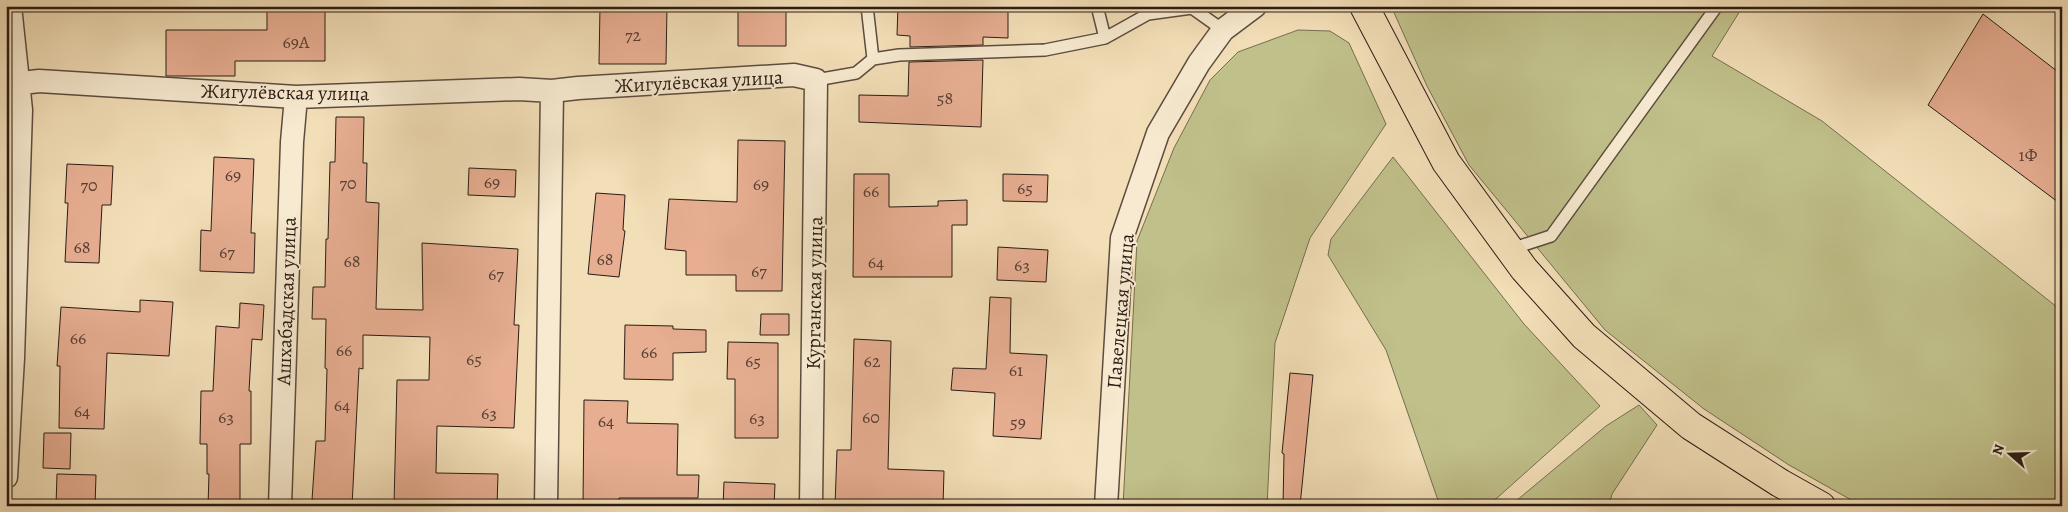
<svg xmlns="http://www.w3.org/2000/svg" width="2068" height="512" viewBox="0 0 2068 512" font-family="Alegreya,serif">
<rect width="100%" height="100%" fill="#f2deb7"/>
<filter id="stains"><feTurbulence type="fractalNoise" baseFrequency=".004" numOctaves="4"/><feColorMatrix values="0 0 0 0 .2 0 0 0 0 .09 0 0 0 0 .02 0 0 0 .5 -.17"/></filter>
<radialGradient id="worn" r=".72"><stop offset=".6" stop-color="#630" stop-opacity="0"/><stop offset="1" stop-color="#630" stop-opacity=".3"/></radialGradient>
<path fill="#c0c08a" stroke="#756e50" d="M1391,6H1743L1712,56L1822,121L2062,311V506H1862L1789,465L1704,409L1605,330L1469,165L1427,86Z
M1298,30L1330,31L1349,43L1386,124L1310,238L1275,343L1267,506H1123L1137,241L1174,148L1210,80L1238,52Z
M1393,157L1524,324L1600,406L1488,506H1440L1386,350L1328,255L1331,239Z
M1639,405L1657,425L1612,494L1609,506H1510L1606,426Z"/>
<path fill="#e7ae92" stroke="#2a1c15" d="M267,6H325V61H235V76H166V30H267Z
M600,6H667L666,64H599Z
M738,6H786V46H738Z
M898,6H1008V38L983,37V45L910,47V36L897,35Z
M1983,14L2062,75V205L1928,105Z
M983,60L981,127L859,122V95L908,96L909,62Z
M336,117H364L363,163H367L366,202L379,203L376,309L423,310L422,243L518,249L514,325H519L514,428L437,426L436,473L498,474L497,506H394L397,380H429L430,337L363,335V369L359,368L352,506H321V501L312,500L316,441H325L327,369L325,368L326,319H312L313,287H325L326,239H328L330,162H335Z
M738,140L785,141L782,291H736V275H686V251L665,249L669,199L737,202Z
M214,157L254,159L251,233H255L254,273L200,271L201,230L211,231Z
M67,164L113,166L111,205H102L99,263L65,262L68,203H65Z
M469,168L516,170L515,197L468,195Z
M854,174H889V207L938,206V201L967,200V225H952V277H853Z
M1003,174L1048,175L1047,202L1003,201Z
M596,193L625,195L623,230L625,231L619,277L588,274Z
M998,247L1048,250L1046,282L997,280Z
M990,297L1011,298L1010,353L1047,355L1041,439L993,436L995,393L951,390L953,368L986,369Z
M140,300L173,302L169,356L107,353L104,429L59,428L60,366H57L61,307L140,312Z
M240,303L264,305L262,340L252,339L249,391H251V444H240V506H208L209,474H207V444H200L201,391H213L216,326L239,328Z
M761,314H789V335H760Z
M625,325L673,326V329L706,330V352L673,353V380L624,379Z
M854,339L891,341L888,469L944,471L943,506H835L837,450H851Z
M728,342L778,343V438H735V379H727Z
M1290,373L1313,375L1300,506H1283L1284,454L1282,453Z
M584,400L628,401L627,423L678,424L677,475H699L698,498H619L618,506H583Z
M44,433H71L70,469L43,468Z
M57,474L96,475L95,506H56Z
M724,482L775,484L774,506H723Z"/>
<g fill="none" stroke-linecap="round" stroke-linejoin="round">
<g stroke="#5c4c3e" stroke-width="14">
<path id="service" d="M867,6L873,59
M1097,6L1105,38
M816,80L856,73L873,59L899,55L1045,50L1105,38L1148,14L1192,8L1223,30
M1511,249L1551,236L1717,6"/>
</g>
<g stroke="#5c4c3e" stroke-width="25">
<path id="minor" d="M6,85L39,81L296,97L519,89L552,91L578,88L794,75L816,80L811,506
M6,477L13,358L21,110L10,6
M280,506L292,142L296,97
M546,506L552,91
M1106,506L1122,238L1158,133L1199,63L1223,30L1255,6"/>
</g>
<g stroke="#2a1c15" stroke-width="30">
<path id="primary" d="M1364,6L1446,162L1524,269L1584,336L1691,426L1780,483L1821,506"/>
</g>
<use href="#service" stroke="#f7ead0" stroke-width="11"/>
<use href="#minor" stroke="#f7ead0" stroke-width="22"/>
<use href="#primary" stroke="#f2deb7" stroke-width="28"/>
</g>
<g text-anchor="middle" stroke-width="4" stroke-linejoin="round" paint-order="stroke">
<g font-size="18" fill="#594034">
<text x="633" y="41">72</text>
<text x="296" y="48">69А</text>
<text x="945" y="104">58</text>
<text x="2028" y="161">1Ф</text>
<text x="233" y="181">69</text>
<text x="492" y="188">69</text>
<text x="348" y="189">70</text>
<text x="761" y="190">69</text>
<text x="89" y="191">70</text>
<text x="1025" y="194">65</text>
<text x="871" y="197">66</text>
<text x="82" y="253">68</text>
<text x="227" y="258">67</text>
<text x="605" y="265">68</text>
<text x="352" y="267">68</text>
<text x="876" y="268">64</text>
<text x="1022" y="271">63</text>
<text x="759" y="277">67</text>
<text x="496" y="280">67</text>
<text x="78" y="344">66</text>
<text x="344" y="356">66</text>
<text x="649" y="358">66</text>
<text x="474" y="365">65</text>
<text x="753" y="367">65</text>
<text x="872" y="367">62</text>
<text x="1016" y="376">61</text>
<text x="342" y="411">64</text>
<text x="82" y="417">64</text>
<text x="489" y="419">63</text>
<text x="226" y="423">63</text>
<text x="871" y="423">60</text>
<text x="757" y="424">63</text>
<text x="606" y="427">64</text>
<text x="1018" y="428">59</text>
</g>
<g font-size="20" fill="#2a1c15" stroke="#f7ead0">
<text transform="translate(699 81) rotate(-3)" y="7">Жигулёвская улица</text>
<text transform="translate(285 92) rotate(1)" y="7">Жигулёвская улица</text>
<text transform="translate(814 293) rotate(-89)" y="7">Курганская улица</text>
<text transform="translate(286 301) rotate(-88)" y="7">Ашхабадская улица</text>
<text transform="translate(1120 311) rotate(-85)" y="7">Павелецкая улица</text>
</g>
</g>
<rect width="2068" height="512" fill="none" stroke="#f2deb7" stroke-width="25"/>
<rect x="8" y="8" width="2053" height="497" fill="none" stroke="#2a1c15" stroke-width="2.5"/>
<rect x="12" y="12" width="2043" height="487" fill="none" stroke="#2a1c15"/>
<g transform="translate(2010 454) rotate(290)" stroke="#f7ead0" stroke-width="4" paint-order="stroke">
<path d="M0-4L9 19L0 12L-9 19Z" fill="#2a1c15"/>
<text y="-8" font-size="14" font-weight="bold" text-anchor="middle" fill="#2a1c15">N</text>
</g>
<rect width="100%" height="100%" filter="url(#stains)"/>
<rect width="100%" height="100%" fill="url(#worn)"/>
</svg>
